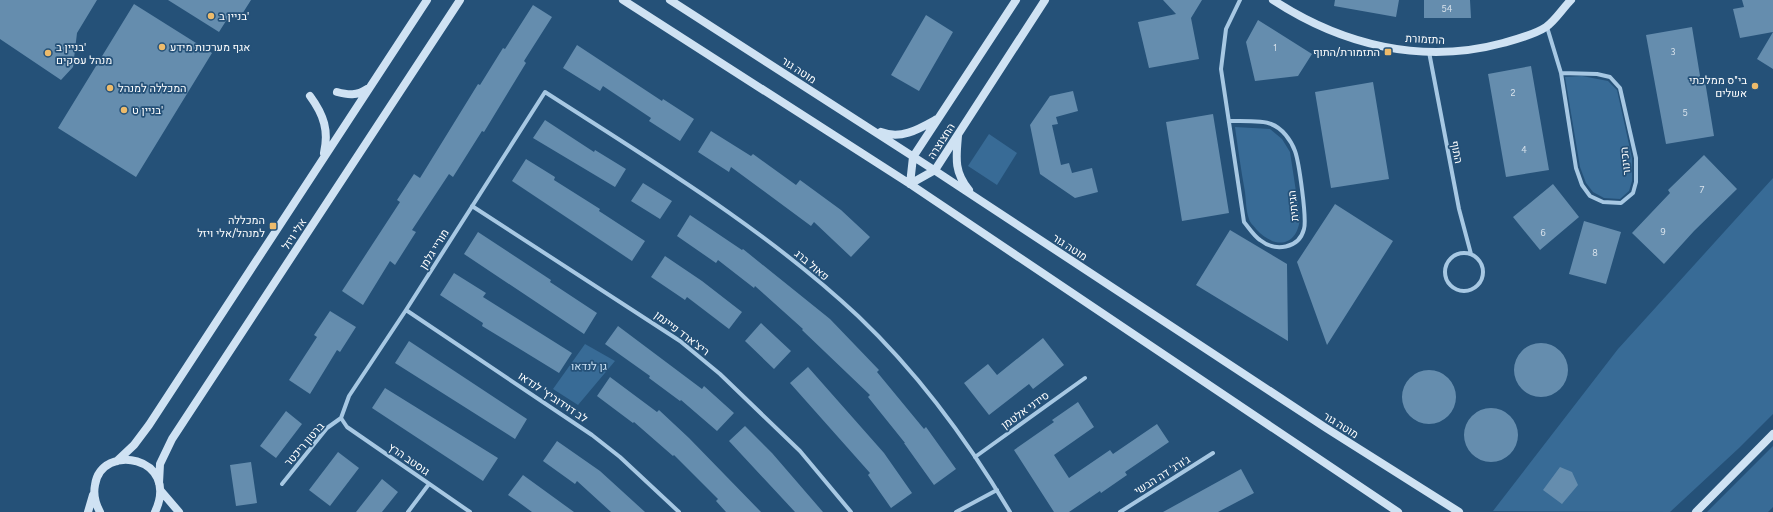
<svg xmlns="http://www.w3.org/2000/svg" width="1773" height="512" viewBox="0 0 1773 512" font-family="Figtree,Heebo,sans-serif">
<rect width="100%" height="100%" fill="#255178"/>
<path fill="#386b96" d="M1582,76L1608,81L1617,90L1632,158V181L1629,191L1620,199L1604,198L1593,192L1586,183L1580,167L1565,77Z
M1235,127L1270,129L1282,139L1290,152L1300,218C1297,248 1274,249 1256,229C1254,226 1250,223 1249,219C1246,211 1246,200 1245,192C1241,170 1238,149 1235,127Z
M989,134L1017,153L997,185L968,166Z
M1773,178V414L1739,448L1670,512L1493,511L1618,349Z
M585,344L615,361L578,405L553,389Z
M1773,446V507L1768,512H1707Z"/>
<path fill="#658dae" d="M0,0H97L77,33L73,67L61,80L0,39Z
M168,0H251L239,19L231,13L219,32Z
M1163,0H1202L1191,18L1199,59L1149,68L1138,22L1176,14Z
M1335,0H1399L1396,17L1334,6Z
M1424,0H1470L1471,18H1424Z
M1742,0H1773V32L1740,38L1733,9L1744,7Z
M134,4L212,53L136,177L58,128Z
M533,5L552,17L524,61L526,63L484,132L482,131L453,177L449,174L412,230L416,232L395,265L390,261L363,305L342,291L400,202L397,200L414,174L420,178L478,84L480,85L503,48L505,49Z
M926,15L953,32L919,91L891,75Z
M1258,20L1312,54L1298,76L1255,81L1246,42Z
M1692,27L1701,82L1705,81L1714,136L1666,144L1646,35Z
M1773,32V69L1757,59Z
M577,45L662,101L663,99L694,119L680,141L649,121L651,118L603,86L600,91L563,68Z
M1531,66L1549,170L1506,177L1488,74Z
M1373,82L1389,179L1331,188L1315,92Z
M1073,91L1078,111L1056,117L1058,124L1052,125L1061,165L1069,163L1072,173L1092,168L1098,192L1075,198L1040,174L1030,125L1050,96Z
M1213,114L1229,213L1182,221L1166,122Z
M545,120L594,152L595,150L626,169L615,187L533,138Z
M711,131L751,156L753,154L796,185L800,180L841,210L870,237L851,257L814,222L811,226L731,167L729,172L698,152Z
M1704,155L1737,189L1694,231L1664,264L1632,233L1670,193L1668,190Z
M526,159L555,177L554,180L600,209L599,211L645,241L632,261L512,181Z
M643,183L672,201L660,219L631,201Z
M1553,184L1579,217L1540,250L1513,217Z
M1335,204L1393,241L1327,345L1297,262Z
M690,215L742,250L743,249L830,319L879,370L877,372L924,429L926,427L956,469L934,485L904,443H905L868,397L870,395L802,330L803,329L755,286L754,288L718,260L716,263L677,236Z
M1584,221L1621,232L1606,284L1569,274Z
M1230,230L1287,264L1288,341L1196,285Z
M478,232L551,280L550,282L597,313L584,334L464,254Z
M665,256L702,281L742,312L729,329L687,297L685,300L651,277Z
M454,273L486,293L483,297L572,353L559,373L482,326L483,323L440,295Z
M330,311L356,327L340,352L337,350L310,394L289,380L317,337L314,335Z
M761,323L791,351L774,369L745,341Z
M618,326L702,389L704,386L734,413L717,431L681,400L680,401L649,378L650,376L605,344Z
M1043,338L1064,365L1033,389L1029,384L989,415L964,383L988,364L997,375Z
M409,341L527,419L515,439L395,363Z
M1514 370a27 27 0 1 1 54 0a27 27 0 1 1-54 0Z
M808,367L884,453L912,493L891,508L868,475L870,473L790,383Z
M1402 397a27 27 0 1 1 54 0a27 27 0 1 1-54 0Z
M610,377L657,412L659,410L689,438L761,512H726L716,501L718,499L674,455L673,456L634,422L633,423L597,396Z
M385,388L498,458L483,481L372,408Z
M1078,402L1094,427L1054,455L1069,478L1110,450L1113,454L1157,424L1169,442L1125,472L1127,475L1101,493L1100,491L1069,512H1054L1014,450L1054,422L1052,420Z
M1464 435a27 27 0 1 1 54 0a27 27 0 1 1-54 0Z
M286,411L302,424L276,458L260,446Z
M745,426L772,453L823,512H795L729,441Z
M557,441L600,471L645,512H611L577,481L575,484L543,461Z
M338,452L359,468L330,506L309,490Z
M251,462L257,503L236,506L230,465Z
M1560,467L1572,472L1578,485L1562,504L1543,490Z
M1241,469L1254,493L1218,512H1163Z
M523,475L574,512H532L517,501L508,495Z
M382,479L398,492L382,512H356Z"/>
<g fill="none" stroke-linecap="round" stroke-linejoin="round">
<path stroke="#a7c8e3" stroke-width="4" d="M1547,27L1561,73L1576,168L1582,185L1590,196L1603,202L1621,203L1633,193L1636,182V158L1620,88L1610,77L1597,74L1561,73
M1429,52L1459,209L1471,254
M1229,121C1239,121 1263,120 1271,124C1282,128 1291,140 1295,151C1299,162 1307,219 1304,229C1299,249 1275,252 1260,240C1254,236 1249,228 1244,222L1221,69L1226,29L1240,0
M472,206L680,341L720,374L800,451L851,512
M1445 272a19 19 0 1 1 38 0a19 19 0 1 1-38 0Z
M406,310L592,435L620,457L679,512
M341,418L349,396L406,310L545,92C652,161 764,228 858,316C918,373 968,441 1010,512
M341,418L347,427L470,512
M975,457L1085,378
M282,484L327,428L341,418
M408,512L429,484
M956,512L997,490
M1120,512L1213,453"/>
<path stroke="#cfe2f3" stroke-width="8" d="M623,0L910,184L1398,512
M670,0L934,170L1326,428L1459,512
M1273,0C1342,45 1422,65 1503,43C1517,39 1534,35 1546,27C1555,21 1563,8 1571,0
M337,92C348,95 357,96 367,89
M310,96C324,115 329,131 324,153
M881,132C901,140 919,129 937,119
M958,136C956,158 954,172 969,190
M910,184L935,170L1045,0
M910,184L913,157L1016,0
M117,461L134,445L149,425L427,0
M159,483L160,464L172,439L460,0
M161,491L179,512
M88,512L93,495
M100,512C95,503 93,495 95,485C101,442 181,456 155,512
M1696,512L1773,434"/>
</g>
<g fill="#edbb6b" stroke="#255178" stroke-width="1.5">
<circle cx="211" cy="16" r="4"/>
<circle cx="162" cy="47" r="4"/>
<rect x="1384" y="48" width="8" height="8" rx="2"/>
<circle cx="48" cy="53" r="4"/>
<circle cx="1755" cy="86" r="4"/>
<circle cx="110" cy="88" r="4"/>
<circle cx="124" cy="110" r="4"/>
<rect x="269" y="222" width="8" height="8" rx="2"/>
</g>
<g text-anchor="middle" stroke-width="3.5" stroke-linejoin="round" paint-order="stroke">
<g font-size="9" fill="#d8e2eb">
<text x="1447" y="12">54</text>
<text x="1275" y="51">1</text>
<text x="1673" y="55">3</text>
<text x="1513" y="96">2</text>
<text x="1685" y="116">5</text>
<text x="1524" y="153">4</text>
<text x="1702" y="193">7</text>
<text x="1663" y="235">9</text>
<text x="1543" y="236">6</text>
<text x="1595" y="256">8</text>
</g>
<g font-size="11" fill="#fff" stroke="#255178" text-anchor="start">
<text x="219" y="20">בניין ב'</text>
<text x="56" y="51">בניין ב'<tspan x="56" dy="13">מנהל עסקים</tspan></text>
<text x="170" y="51">אגף מערכות מידע</text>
<text x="1380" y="56" text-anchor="end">התזמורת/התוף</text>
<text x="1747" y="84" text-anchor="end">בי"ס ממלכתי<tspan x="1747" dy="13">אשלים</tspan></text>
<text x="118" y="92">המכללה למנהל</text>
<text x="132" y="114">בניין ט'</text>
<text x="265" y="224" text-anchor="end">המכללה<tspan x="265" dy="13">למנהל/אלי ויזל</tspan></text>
</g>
<g font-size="11" fill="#fff" stroke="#255178">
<text transform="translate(1425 39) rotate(3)" y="4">התזמורת</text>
<text transform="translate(799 70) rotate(33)" y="4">מוטה גור</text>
<text transform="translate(941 141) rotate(-57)" y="4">החצוצרה</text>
<text transform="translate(1457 152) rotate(79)" y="4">התוף</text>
<text transform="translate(1625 161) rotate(-96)" y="4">הכינור</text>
<text transform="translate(1293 206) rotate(-96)" y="4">הגיתית</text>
<text transform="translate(294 234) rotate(-57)" y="4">אלי ויזל</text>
<text transform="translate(1070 247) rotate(33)" y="4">מוטה גור</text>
<text transform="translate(434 249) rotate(-58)" y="4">מוריי גלמן</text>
<text transform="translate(812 265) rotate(40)" y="4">פאול ברג</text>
<text transform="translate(682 333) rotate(37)" y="4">ריצ'ארד פיינמן</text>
<text transform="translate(553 397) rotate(34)" y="4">לב דוידוביץ' לנדאו</text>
<text transform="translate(1025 410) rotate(-36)" y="4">סידני אלטמן</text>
<text transform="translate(1341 425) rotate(32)" y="4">מוטה גור</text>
<text transform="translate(304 444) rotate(-49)" y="4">ברטון ריכטר</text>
<text transform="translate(409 459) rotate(35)" y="4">גוסטב הרץ</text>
<text transform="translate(1162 475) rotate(-32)" y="4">ג'ורג' דה הבשי</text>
</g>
<g font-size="11" fill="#c9e0f3" stroke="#255178">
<text x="589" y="370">גן לנדאו</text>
</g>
</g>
</svg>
